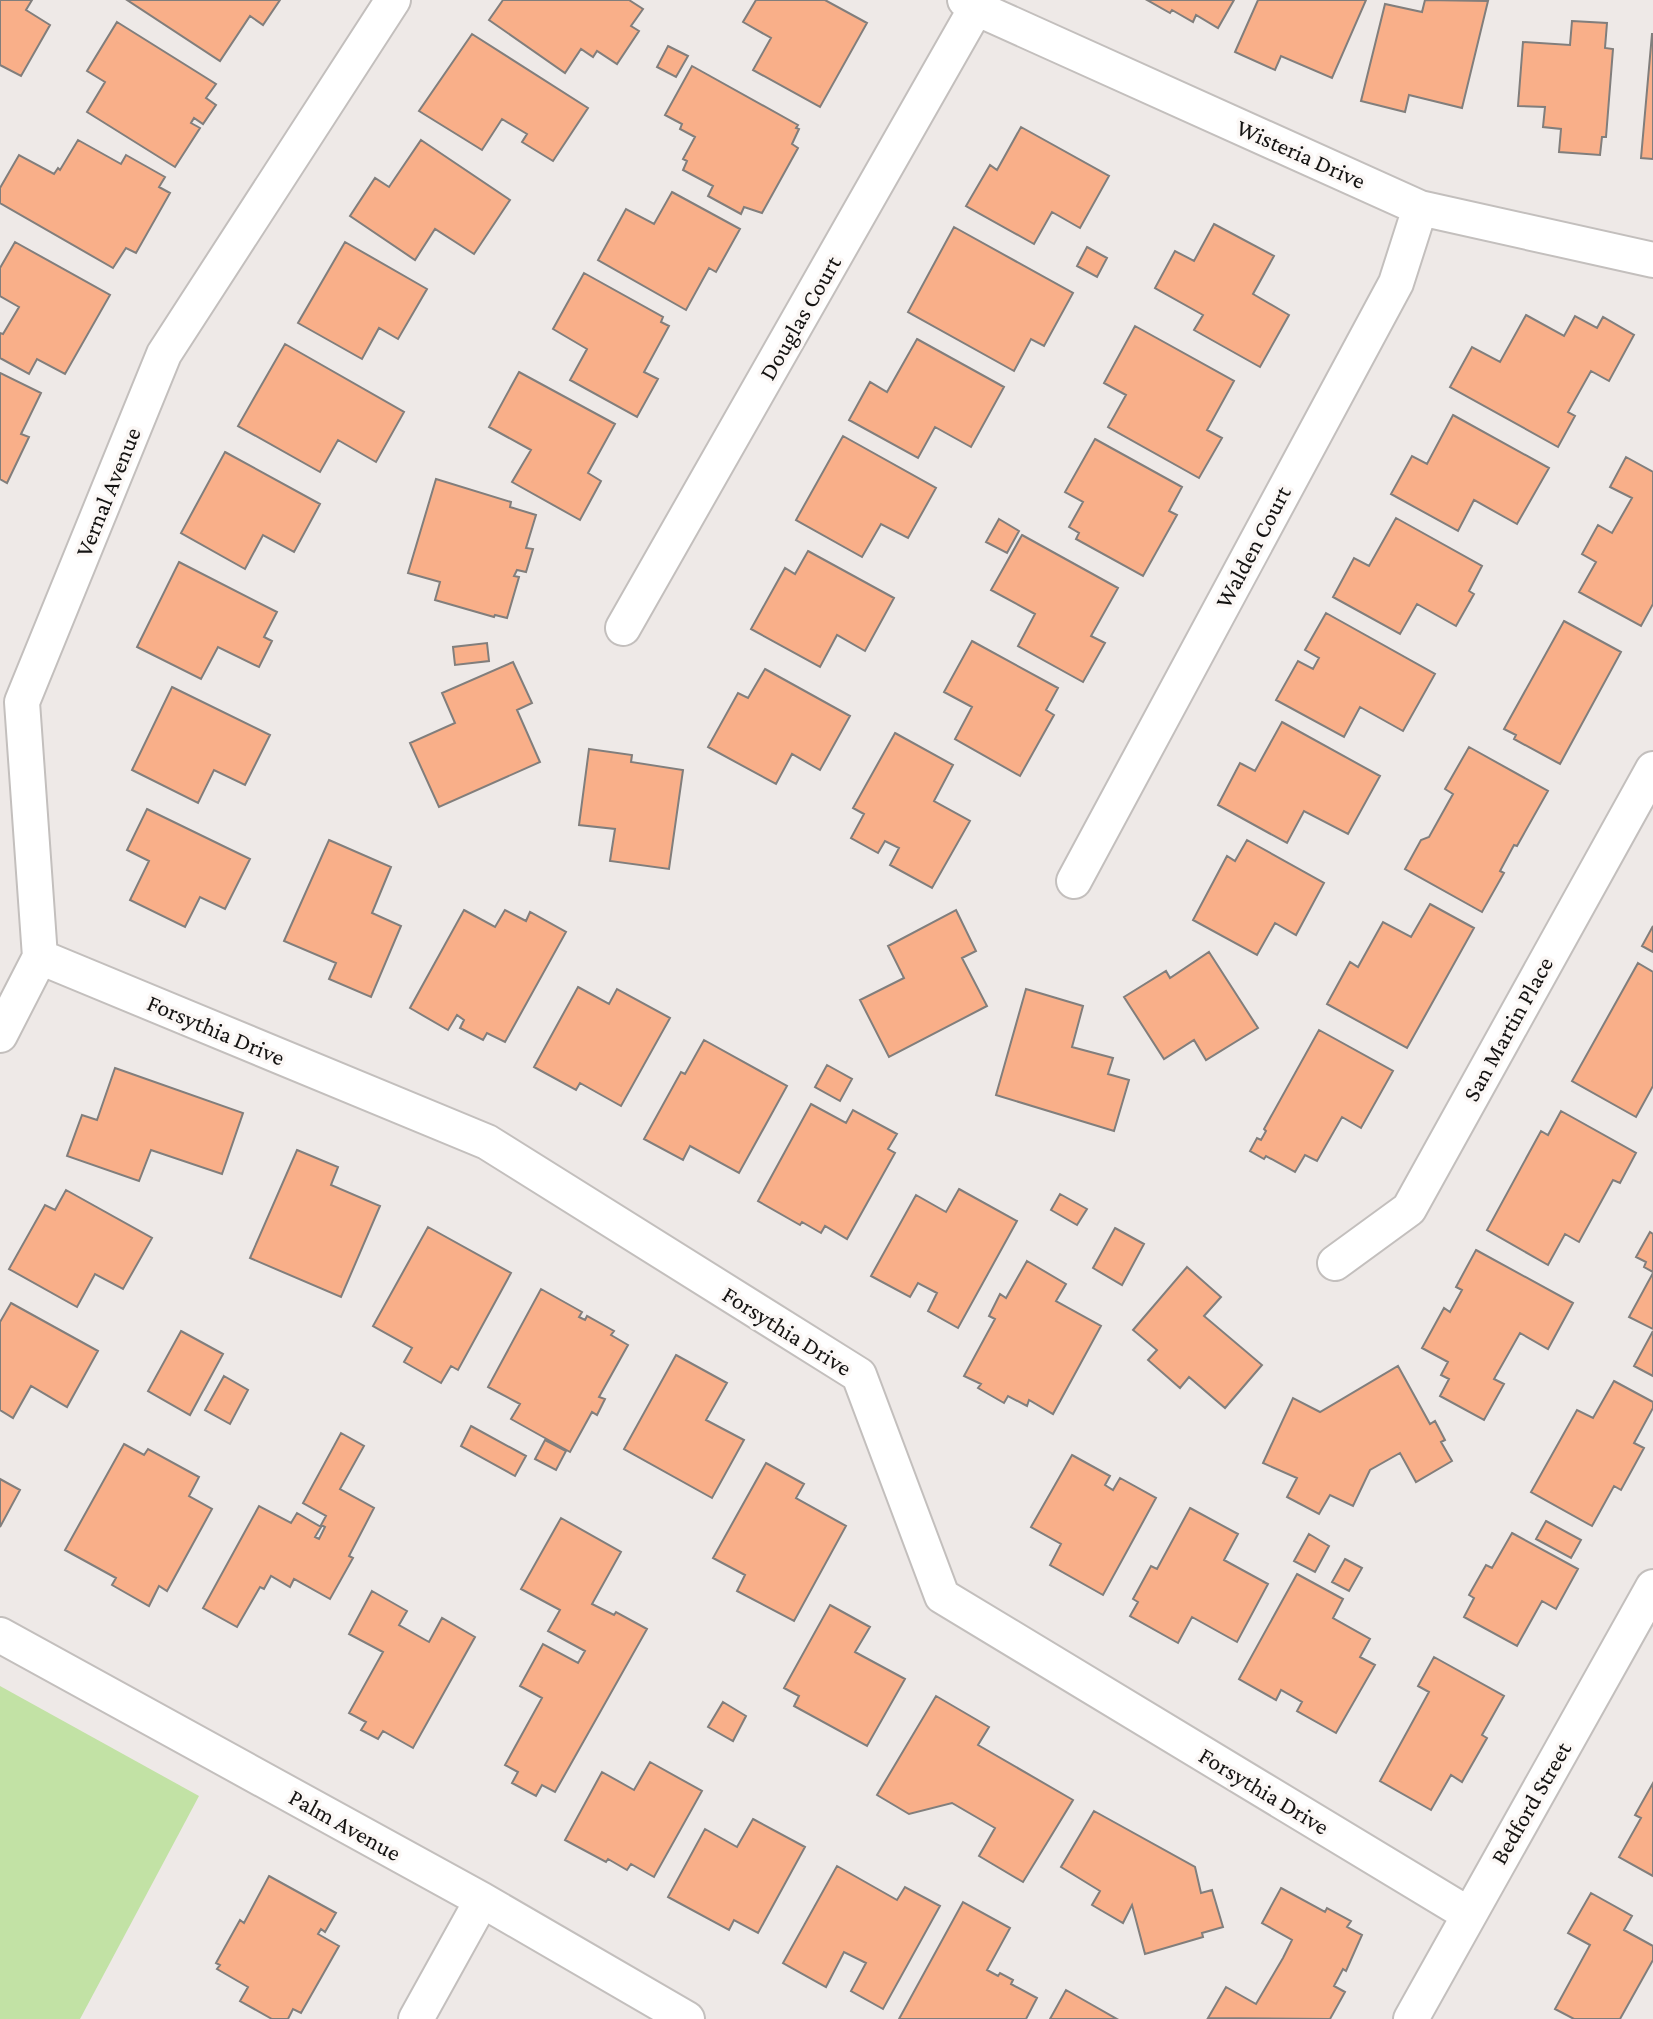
<svg xmlns="http://www.w3.org/2000/svg" width="1653" height="2019" viewBox="0 0 1653 2019" font-family="'Crimson Pro',serif">
<rect width="100%" height="100%" fill="#eee9e7"/>
<path fill="#c2e2a5" d="M0,1686L199,1796L80,2019H0Z"/>
<path fill="#f9af89" stroke="#817e7c" stroke-width="2" d="M0,0H32L26,10L50,25L21,76L0,65Z
M127,0H280L263,25L250,16L220,61Z
M503,0H629L643,9L631,26L639,31L617,64L597,51L593,57L581,49L565,73L489,20Z
M756,0H825L867,23L820,107L753,70L771,38L743,22Z
M1147,0H1234L1218,28L1196,15L1193,22L1172,10L1170,13Z
M1258,0H1366L1332,78L1281,56L1275,70L1235,52Z
M1425,0L1488,1L1462,108L1409,95L1405,112L1361,101L1385,4L1422,12Z
M1572,21L1607,23L1605,48L1613,49L1606,137H1602L1600,155L1559,152L1561,129L1543,127L1545,107L1518,106L1523,42L1570,45Z
M117,22L216,84L206,98L216,105L203,124L194,118L191,123L200,128L175,167L87,112L105,82L87,71Z
M472,34L588,108L553,161L522,142L527,134L502,119L482,150L419,111Z
M1652,34H1653V159L1641,158Z
M668,46L688,56L676,77L657,67Z
M692,66L798,125L796,128L799,129L792,144L798,148L762,213L744,207L741,214L708,196L713,186L683,170L687,161L683,159L695,137L680,129L682,124L665,115Z
M1021,127L1109,176L1080,228L1052,212L1034,244L966,206L990,165L997,170Z
M78,140L121,164L126,155L165,177L159,187L170,193L136,253L126,248L113,268L0,203V188L19,155L54,174L58,168L60,170Z
M421,140L510,200L474,254L435,229L415,260L350,216L375,178L389,187Z
M672,192L740,229L716,272L709,268L686,310L598,260L626,209L654,224Z
M1214,224L1274,256L1253,294L1289,315L1260,367L1194,330L1203,315L1155,288L1175,251L1194,261Z
M954,227L1073,293L1044,346L1031,339L1014,371L908,312Z
M15,242L110,295L65,374L37,359L29,374L0,358V333L3,334L19,307L0,296V268Z
M345,242L427,289L398,339L379,328L362,359L298,323Z
M1087,247L1107,258L1097,277L1077,266Z
M584,273L663,317L661,322L669,326L644,372L658,379L637,417L570,380L587,349L553,329Z
M1526,315L1564,336L1575,316L1597,328L1603,317L1634,335L1609,381L1591,371L1568,412L1575,416L1558,447L1450,387L1472,347L1500,362Z
M1135,326L1234,381L1207,430L1222,438L1199,478L1108,427L1126,395L1104,383Z
M917,339L1004,387L971,447L935,427L918,458L849,420L870,382L887,392Z
M285,344L404,412L376,462L338,440L320,472L238,426Z
M519,372L615,424L588,473L601,481L580,520L512,482L531,450L489,427Z
M0,373L41,393L21,434L29,437L7,483L0,479Z
M1453,415L1549,468L1517,524L1474,500L1458,531L1391,494L1412,456L1427,464Z
M843,436L936,488L908,538L881,524L862,557L796,520Z
M1095,439L1182,487L1169,511L1177,515L1143,576L1076,539L1079,533L1069,527L1083,502L1065,492Z
M225,452L320,504L294,552L263,535L245,569L181,533Z
M1626,457L1653,472V604L1641,626L1579,592L1596,562L1582,554L1598,525L1612,533L1632,498L1610,487Z
M436,479L511,502L510,507L536,515L526,548L533,549L526,572L517,570L514,576L519,577L507,618L495,615L494,617L435,600L440,582L408,573Z
M1396,518L1482,566L1469,591L1474,594L1456,626L1417,604L1400,634L1333,597L1354,558L1369,566Z
M999,519L1019,531L1007,553L986,542Z
M1022,535L1118,588L1091,636L1105,643L1083,682L1018,646L1035,614L991,590Z
M808,551L894,598L865,651L837,635L820,667L751,629L785,568L795,574Z
M179,562L277,612L264,637L272,641L259,667L218,647L201,679L137,647Z
M1326,613L1435,674L1403,731L1360,707L1344,737L1276,700L1298,661L1313,669L1319,658L1305,650Z
M1564,621L1621,652L1560,764L1514,739L1516,735L1504,729Z
M972,641L1058,688L1046,710L1054,715L1020,776L955,739L972,707L944,692Z
M487,643L489,661L455,665L453,647Z
M513,662L532,703L517,710L540,762L439,807L410,743L455,723L442,693Z
M765,669L850,716L820,770L792,754L776,784L708,747L738,693L748,698Z
M172,687L270,735L245,785L214,770L198,803L132,770Z
M1282,722L1380,776L1348,834L1304,811L1287,843L1218,805L1240,763L1255,771Z
M895,733L953,765L934,801L970,821L932,888L890,865L899,848L885,841L878,853L851,838L864,814L853,808Z
M1469,747L1548,791L1517,846L1514,845L1500,871L1504,873L1482,912L1405,869L1421,840L1429,837L1453,794L1445,789Z
M589,749L632,755L631,762L683,770L669,869L610,861L615,829L579,825Z
M147,809L250,859L225,909L200,897L185,927L130,900L149,861L127,850Z
M329,840L391,867L372,913L401,926L371,997L329,979L336,963L284,941Z
M1247,840L1324,883L1296,935L1275,923L1257,955L1193,920L1227,856L1235,861Z
M1430,904L1474,928L1407,1048L1327,1004L1350,962L1358,967L1383,922L1411,937Z
M464,910L495,927L505,910L526,921L530,912L566,932L505,1042L487,1033L483,1040L460,1028L464,1020L457,1015L448,1030L410,1008Z
M956,910L976,951L962,958L987,1006L889,1057L860,1000L904,978L888,946Z
M1653,926V952L1642,946Z
M1209,952L1258,1028L1206,1060L1194,1040L1164,1059L1124,997L1166,971L1170,978Z
M1638,963L1653,972V1086L1636,1117L1572,1081Z
M578,987L609,1004L617,989L670,1018L621,1106L580,1083L576,1090L534,1067Z
M1026,989L1083,1006L1072,1047L1113,1058L1108,1074L1129,1080L1114,1131L996,1095Z
M1319,1030L1393,1071L1361,1128L1342,1117L1317,1161L1305,1155L1295,1172L1266,1156L1264,1159L1250,1151L1257,1138L1261,1140L1266,1131L1264,1129Z
M704,1040L787,1086L739,1173L690,1146L683,1160L644,1139L681,1072L685,1074Z
M827,1065L852,1079L840,1101L815,1087Z
M115,1068L243,1113L222,1174L151,1150L139,1181L67,1156L82,1115L97,1120Z
M811,1104L846,1123L853,1110L897,1134L888,1149L895,1153L847,1239L825,1226L821,1233L802,1222L800,1225L758,1201Z
M1561,1111L1636,1153L1620,1183L1613,1180L1579,1242L1565,1234L1548,1265L1487,1230L1541,1131L1548,1135Z
M297,1150L338,1167L331,1185L380,1206L341,1297L250,1258Z
M959,1189L1017,1221L958,1328L928,1311L937,1293L918,1283L910,1297L871,1276L916,1195L946,1212Z
M66,1190L152,1238L123,1289L95,1274L77,1307L9,1269L45,1205L55,1210Z
M1060,1194L1087,1209L1077,1225L1051,1210Z
M428,1227L511,1273L458,1370L451,1366L441,1383L404,1362L412,1348L373,1326Z
M1115,1228L1144,1244L1122,1285L1093,1268Z
M1650,1232L1653,1234V1272L1644,1267L1646,1262L1636,1257Z
M1476,1250L1573,1303L1548,1349L1520,1333L1494,1379L1504,1384L1484,1420L1440,1396L1449,1379L1441,1375L1448,1362L1422,1348L1444,1308L1450,1312L1462,1290L1456,1287Z
M1027,1261L1066,1284L1056,1301L1101,1326L1053,1414L1029,1400L1027,1406L1008,1396L1004,1403L978,1388L981,1384L964,1376L995,1319L989,1316L1000,1294L1006,1298Z
M1187,1267L1221,1297L1204,1316L1262,1365L1225,1408L1189,1377L1180,1388L1148,1360L1157,1350L1133,1330Z
M1653,1273V1329L1629,1317Z
M541,1289L582,1312L579,1317L585,1320L587,1316L614,1331L611,1335L628,1345L599,1397L605,1399L597,1415L592,1412L570,1452L511,1419L520,1404L488,1387Z
M11,1303L98,1351L67,1407L31,1386L13,1418L0,1410V1322Z
M181,1331L223,1354L190,1415L148,1391Z
M1653,1331V1376L1634,1366Z
M676,1355L727,1383L706,1420L744,1440L712,1498L624,1449Z
M1398,1366L1430,1424L1435,1421L1445,1440L1441,1442L1452,1461L1416,1482L1400,1453L1370,1470L1353,1506L1330,1495L1319,1514L1287,1497L1297,1478L1263,1463L1293,1398L1320,1412Z
M224,1376L248,1390L230,1424L205,1410Z
M1614,1381L1653,1402V1408L1634,1443L1644,1448L1621,1490L1614,1486L1592,1526L1531,1492L1577,1410L1593,1418Z
M471,1426L526,1456L515,1476L461,1446Z
M341,1433L364,1446L340,1489L374,1508L349,1556L353,1558L330,1599L294,1579L290,1587L271,1576L264,1589L260,1587L237,1627L203,1608L259,1506L291,1523L297,1513L321,1527L315,1537L319,1539L325,1527L321,1525L326,1516L303,1503Z
M545,1440L566,1451L556,1470L535,1459Z
M124,1444L144,1455L148,1449L199,1477L189,1496L212,1509L167,1591L159,1586L149,1606L112,1585L116,1578L65,1550Z
M1072,1455L1110,1476L1105,1485L1113,1490L1120,1478L1156,1498L1103,1595L1050,1565L1061,1544L1031,1527Z
M766,1463L804,1484L796,1498L846,1526L794,1621L737,1591L745,1575L713,1558Z
M0,1479L20,1490L0,1527Z
M1190,1508L1238,1534L1224,1560L1268,1584L1237,1642L1192,1617L1178,1643L1130,1616L1138,1602L1133,1599L1151,1566L1157,1569Z
M561,1518L621,1552L592,1604L614,1615L616,1612L647,1629L555,1792L542,1785L536,1796L512,1783L518,1772L505,1765L542,1698L520,1686L543,1644L578,1663L585,1651L548,1631L560,1610L521,1589Z
M1546,1521L1581,1540L1571,1558L1536,1539Z
M1512,1533L1578,1569L1556,1609L1542,1601L1517,1646L1464,1617L1474,1598L1469,1595L1486,1565L1492,1568Z
M1309,1534L1329,1546L1315,1572L1294,1561Z
M1345,1559L1362,1568L1349,1591L1332,1582Z
M1297,1574L1343,1599L1333,1618L1370,1639L1360,1657L1375,1665L1336,1733L1297,1711L1302,1702L1281,1690L1276,1700L1239,1679Z
M372,1591L407,1611L399,1625L429,1642L442,1618L475,1637L413,1748L383,1731L378,1739L361,1730L366,1722L349,1713L383,1652L349,1634Z
M830,1605L870,1627L855,1652L905,1679L867,1746L794,1706L799,1696L784,1688Z
M1434,1657L1504,1696L1482,1735L1487,1738L1462,1782L1451,1775L1431,1810L1380,1781L1429,1692L1418,1686Z
M936,1696L989,1727L978,1745L1073,1800L1023,1882L979,1856L995,1828L952,1803L909,1814L877,1795Z
M723,1702L746,1716L733,1741L708,1727Z
M650,1762L702,1791L654,1877L631,1864L627,1870L608,1859L606,1862L565,1840L602,1772L634,1790Z
M1653,1783V1876L1619,1857L1641,1818L1635,1815Z
M1094,1811L1195,1867L1201,1893L1212,1890L1223,1927L1202,1933L1203,1937L1145,1954L1132,1905L1123,1923L1092,1905L1100,1891L1061,1867Z
M753,1819L805,1847L758,1933L734,1920L729,1930L668,1897L705,1829L737,1847Z
M837,1866L897,1900L905,1887L940,1906L883,2009L851,1991L866,1963L844,1952L826,1987L783,1963Z
M269,1876L336,1913L325,1932L321,1929L318,1934L339,1946L301,2013L293,2009L288,2019H272L240,2001L248,1987L217,1969L220,1965L216,1963L240,1920L244,1923Z
M1281,1888L1325,1912L1327,1908L1351,1921L1347,1927L1362,1935L1346,1971L1343,1969L1334,1986L1345,1992L1330,2019L1208,2018L1226,1987L1256,2004L1283,1958L1292,1940L1262,1923Z
M1591,1893L1632,1916L1624,1930L1653,1946V1960L1620,2019H1574L1555,2009L1590,1945L1568,1933Z
M963,1902L1010,1928L987,1970L998,1976L1000,1973L1013,1980L1011,1984L1037,1998L1026,2019H899Z
M1066,1990L1117,2019H1050Z"/>
<g fill="none" stroke-linecap="round" stroke-linejoin="round">
<g stroke="#c3bfbd" stroke-width="38">
<path id="minor" d="M965,0L976,8L1420,208L1653,260
M623,628L976,8
M1074,881L1396,283L1420,208
M40,957L487,1142L859,1375L942,1596L1468,1914
M0,1035L40,957L22,702L164,354L393,0
M1335,1263L1409,1209L1653,769
M0,1635L482,1900L687,2019
M416,2019L482,1900
M1411,2019L1653,1587"/>
</g>
<use href="#minor" stroke="#fff" stroke-width="34"/>
</g>
<g text-anchor="middle" stroke-width="7" stroke-linejoin="round" paint-order="stroke">
<g font-size="24" fill="#141312" stroke="#fbf7f5">
<text transform="translate(1301 154) rotate(24)" y="8">Wisteria Drive</text>
<text transform="translate(800 318) rotate(-60)" y="8">Douglas Court</text>
<text transform="translate(108 492) rotate(-68)" y="8">Vernal Avenue</text>
<text transform="translate(1253 547) rotate(-62)" y="8">Walden Court</text>
<text transform="translate(1508 1029) rotate(-61)" y="8">San Martin Place</text>
<text transform="translate(216 1030) rotate(23)" y="8">Forsythia Drive</text>
<text transform="translate(787 1331) rotate(32)" y="8">Forsythia Drive</text>
<text transform="translate(1264 1791) rotate(31)" y="8">Forsythia Drive</text>
<text transform="translate(1531 1803) rotate(-60)" y="8">Bedford Street</text>
<text transform="translate(345 1825) rotate(29)" y="8">Palm Avenue</text>
</g>
</g>
</svg>
